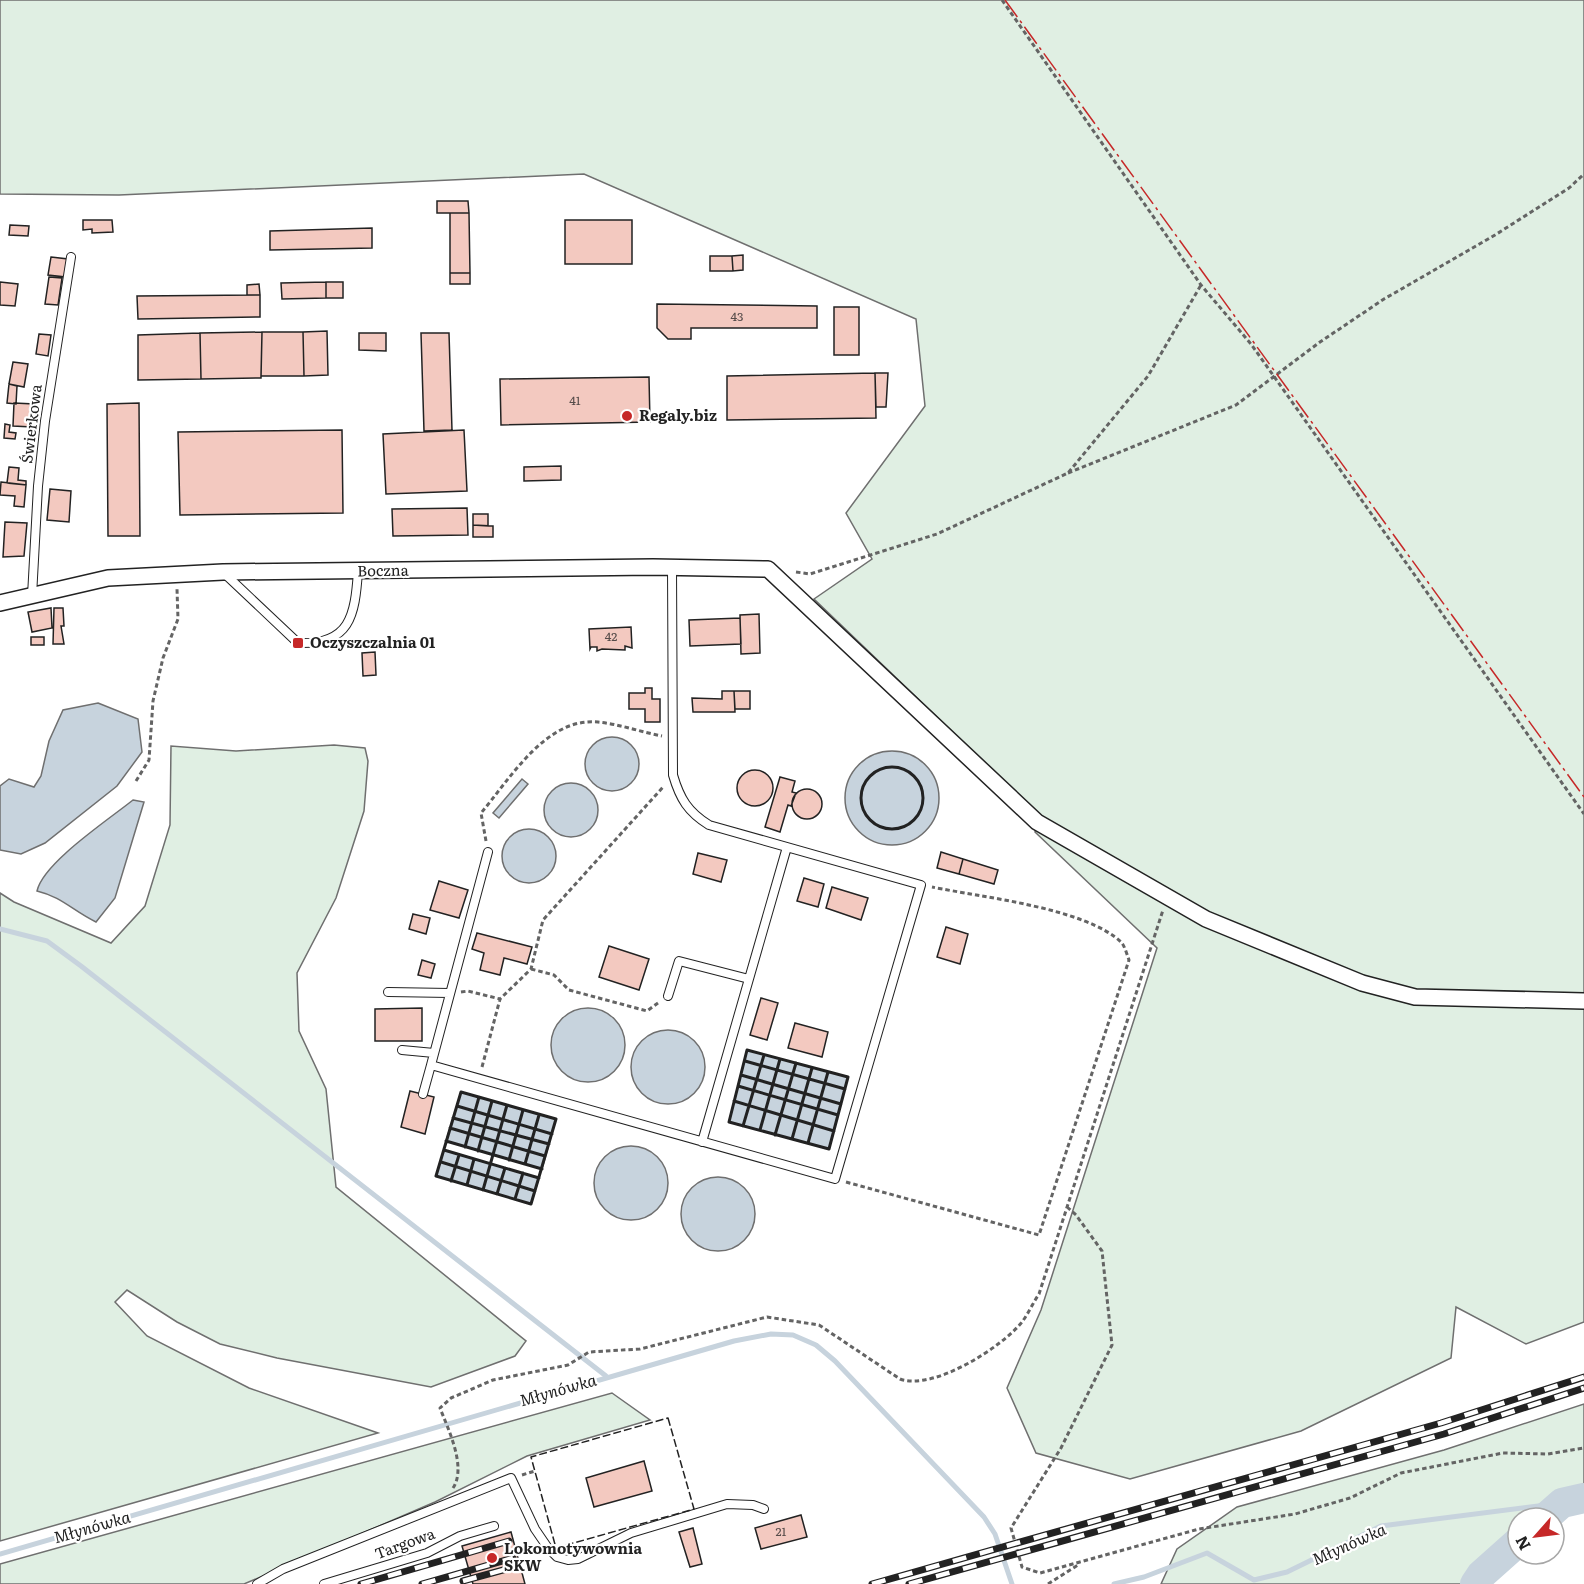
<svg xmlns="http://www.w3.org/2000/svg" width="1584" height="1584" viewBox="0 0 1584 1584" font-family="Literata,serif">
<rect width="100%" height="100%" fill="#fff"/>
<path fill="#e0efe3" stroke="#6f6f6f" stroke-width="1.5" d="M0,0H1584V1322L1526,1344L1456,1307L1451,1358L1301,1431L1130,1479L1036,1453L1007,1388L1041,1310L1157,948L1035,832L1039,815L814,599L872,559L846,513L925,406L916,319L584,174L119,195L0,194Z
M334,745L365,748L368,761L364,811L336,898L297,973L299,1031L326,1089L336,1187L526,1341L515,1356L431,1387L277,1358L220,1344L177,1322L127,1290L115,1302L147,1336L249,1388L378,1433L0,1541V893L14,902L111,943L145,906L170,825L171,746L236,751Z
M612,1393L650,1420L527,1456L435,1502L244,1584H0V1564Z
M1584,1404V1484C1560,1489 1542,1518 1518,1518V1525L1462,1584H1161L1177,1549L1237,1507L1444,1450Z"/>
<path fill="#c7d3dd" stroke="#6f6f6f" stroke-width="1.5" d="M98,703L138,719L142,752L117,786L45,843L21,854L0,850V786L9,779L34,787L41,776L49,741L63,710Z
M585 764a27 27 0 1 1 54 0a27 27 0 1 1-54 0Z
M845 798a47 47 0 1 1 94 0a47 47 0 1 1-94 0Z
M522,779L528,784L499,818L493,813Z
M544 810a27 27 0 1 1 54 0a27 27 0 1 1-54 0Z
M133,800L144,802L115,898L96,922C73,911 62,897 37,891C43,863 108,820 133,800Z
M502 856a27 27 0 1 1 54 0a27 27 0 1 1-54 0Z
M551 1045a37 37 0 1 1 74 0a37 37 0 1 1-74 0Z
M631 1067a37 37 0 1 1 74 0a37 37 0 1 1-74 0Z
M747,1050L848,1077L829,1149L729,1122Z
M461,1092L556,1119L542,1169L446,1141Z
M594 1183a37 37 0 1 1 74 0a37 37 0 1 1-74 0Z
M444,1150L539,1178L531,1204L436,1176Z
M681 1214a37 37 0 1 1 74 0a37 37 0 1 1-74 0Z"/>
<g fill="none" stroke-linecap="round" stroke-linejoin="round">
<path stroke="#c7d3dd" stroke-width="5" d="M0,929L47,941L81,966L606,1376
M0,1554L734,1341L771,1334L793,1335L816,1345L835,1361L984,1517L995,1534L1012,1584
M1114,1584L1144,1577L1207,1553L1254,1580L1287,1572L1381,1526L1562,1503"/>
<path stroke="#c7d3dd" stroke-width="30" d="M1545,1518L1562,1503L1584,1498
M1475,1584L1481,1575L1518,1542"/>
</g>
<path fill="#f3c9c0" stroke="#222" stroke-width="1.5" d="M437,201H468L469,213H437Z
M450,213H469L470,273H450Z
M83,220H112L113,232L92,233V229L83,230Z
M565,220H632V264H565Z
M10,225L29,226L28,236L9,235Z
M372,228V248L270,250V231Z
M743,255V270L733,271L732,256Z
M710,256H732L733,271H710Z
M51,257L68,259L66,277L48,275Z
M450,273H470V284H450Z
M49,277L62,278L58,305L45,304Z
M0,282L18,284L15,306L0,305Z
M326,282V298L282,299L281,283Z
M326,282H343V298H326Z
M259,284L260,295H247V285Z
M260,295V317L138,319L137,296Z
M657,304L817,306V328H691V339H668L657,328Z
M834,307H859V355H834Z
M327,331L328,375L304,376L303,332Z
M262,332H303L304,376H261Z
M262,332L261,378L201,379L200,333Z
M200,333L201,379L138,380V335Z
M359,333H386V351L359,350Z
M421,333H449L452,430L424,431Z
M39,334L51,335L48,356L36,354Z
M13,362L28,364L24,387L9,384Z
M875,373L876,418L727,420V376Z
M875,373H888L886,407H876Z
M649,377L650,422L501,425L500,379Z
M9,384L17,386L16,404L7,403Z
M14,403L34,404L32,427L13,426Z
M139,403L140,536H108L107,404Z
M5,424L10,425L9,432L16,433L15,439L4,438Z
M342,430L343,513L180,515L178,432Z
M464,430L467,491L386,494L383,434Z
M561,466V480L524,481V467Z
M9,467L19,468L18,480L26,481V485L7,483Z
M1,482L26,485L24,507L14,506L15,496L0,495Z
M50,489L71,491L69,522L47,520Z
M467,508L468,535L393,536L392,509Z
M473,514H488V526L473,525Z
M5,522L27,523L24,556L3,557Z
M473,525L493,526V537H473Z
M51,608L52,628L32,632L28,612Z
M54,608H63L64,626H61L64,644H53Z
M759,614L760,653L741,654L740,615Z
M740,618L741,644L690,646L689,620Z
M631,627L632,648L625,646V650L602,649L597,651V647H591L590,649L589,629Z
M31,637H44V645H31Z
M375,652L376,675L363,676L362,653Z
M645,688H652V699H660V722H645V709H629V693H645Z
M722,691H734L735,712H693L692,698L722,699Z
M734,691H750V709H735Z
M737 788a18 18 0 1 1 36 0a18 18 0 1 1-36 0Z
M780,777L795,781L792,792L796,793L791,806L788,805L780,832L765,827Z
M792 804a15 15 0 1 1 30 0a15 15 0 1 1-30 0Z
M941,852L963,859L959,874L937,868Z
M698,853L727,860L721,882L693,874Z
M963,859L998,870L994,884L959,874Z
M804,878L824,884L818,907L797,901Z
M439,881L468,890L459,918L430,910Z
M832,887L868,898L861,920L826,908Z
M413,914L430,918L426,934L409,929Z
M946,927L968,934L960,964L937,957Z
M477,933L532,947L527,964L504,958L500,975L480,970L484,953L472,949Z
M609,946L649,959L639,990L599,977Z
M422,960L435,964L431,978L418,975Z
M761,998L778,1003L767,1040L750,1035Z
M422,1008V1041H375V1009Z
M795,1023L828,1032L822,1057L788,1048Z
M410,1091L434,1097L425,1134L401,1127Z
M644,1461L652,1491L594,1507L586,1478Z
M801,1515L807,1537L761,1549L755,1528Z
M693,1528L702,1564L690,1567L679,1532Z
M511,1532L525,1584H473L462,1546Z"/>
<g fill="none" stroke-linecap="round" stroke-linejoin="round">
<g stroke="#222" stroke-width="10">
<path id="lane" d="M225,574L298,643C350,645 355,616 358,571
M32,596L38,486L45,421L71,257
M488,852L431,1065L835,1179L921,885L709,825C688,812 680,799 673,775L672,567
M388,992L450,993
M668,996L679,961L749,979
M402,1050L434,1053
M423,1094L431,1065
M702,1142L787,847
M257,1584L283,1569L511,1478L535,1529L548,1548L557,1557L568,1560L578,1559L631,1533L727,1504L753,1505L764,1509
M324,1584L427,1553L460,1536L494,1526"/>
</g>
<g stroke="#222" stroke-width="18">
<path id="street" d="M0,603L108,578L223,572L653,567L768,569L1037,822L1206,919L1362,983L1415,997L1584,1001"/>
</g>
<path stroke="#646464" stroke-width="3" stroke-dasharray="4.5 3" stroke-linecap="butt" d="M1002,0L1201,285L1251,344L1584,814
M1068,473L1236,405L1320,342L1384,299L1495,235L1569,188L1584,174
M796,572L810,574L937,534L1068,473L1148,376L1201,285
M136,781L149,760L153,701L163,658L178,619L177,589
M486,841L481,813C510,779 546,717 598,722C619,724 641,732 662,736
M531,969L554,975L569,990L647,1011L658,1003
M461,992L468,991L500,999
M482,1067L500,999L531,969L543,920L664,786
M846,1182L1039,1235L1129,960C1127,955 1125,947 1122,943C1087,908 980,897 932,887
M1067,1207L1076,1215L1102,1251L1112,1345L1061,1448L1011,1528L1022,1567L1040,1573L1199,1529L1295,1514L1350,1498L1401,1473L1503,1453L1548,1454L1584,1448
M522,1475L535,1471
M453,1488C467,1467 448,1429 440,1408L451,1398L493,1380L568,1365L589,1352L640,1349L767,1317L819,1325L900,1379C933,1391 1001,1348 1022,1322C1028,1314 1033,1303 1039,1294L1163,910
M1048,1584L1078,1565"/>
<use href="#lane" stroke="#fff" stroke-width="8"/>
<use href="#street" stroke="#fff" stroke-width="15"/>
<g stroke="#222" stroke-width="7">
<path id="rail" d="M463,1581L514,1567
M361,1584L509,1541
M422,1584L513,1558
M872,1584L1441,1423L1584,1377
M909,1584L1444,1434L1584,1388"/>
</g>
<use href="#rail" stroke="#fff" stroke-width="4.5" stroke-dasharray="14" stroke-linecap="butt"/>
<path stroke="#222" stroke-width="1.5" stroke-dasharray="8 3" stroke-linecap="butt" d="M668,1418L694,1509L556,1548L531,1457Z"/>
<path stroke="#222" stroke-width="3" d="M861 798a31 31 0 1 1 62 0a31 31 0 1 1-62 0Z
M747,1050L848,1077L829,1149L729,1122Z
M745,1061L845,1089
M741,1075L841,1104
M738,1086L838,1115
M461,1092L556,1119L531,1204L436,1176Z
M734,1101L834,1131
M457,1106L552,1134
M453,1118L549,1144
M743,1126L764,1055
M450,1128L545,1156
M760,1130L780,1059
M775,1135L796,1063
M792,1139L812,1068
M446,1141L542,1169
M808,1143L828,1072
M465,1147L479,1097
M444,1150L539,1178
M478,1151L492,1101
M509,1160L523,1110
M441,1162L535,1191
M525,1164L539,1115
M451,1181L459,1155
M467,1185L474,1159
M483,1190L507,1105
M497,1194L505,1168
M515,1199L523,1173"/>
<path stroke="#c62828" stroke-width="1.5" stroke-dasharray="21 4.5 3 4.5" stroke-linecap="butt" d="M1005,0L1584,797"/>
</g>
<g fill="#c62828" stroke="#fff" stroke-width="2">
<circle cx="627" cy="416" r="6"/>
<rect x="292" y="637" width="12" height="12" rx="3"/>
<circle cx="492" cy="1558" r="6"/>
</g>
<g text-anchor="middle" stroke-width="4.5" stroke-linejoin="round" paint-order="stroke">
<g font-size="12" fill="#564c4a">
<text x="737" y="321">43</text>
<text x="575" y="405">41</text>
<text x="611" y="641">42</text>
<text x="781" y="1536">21</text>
</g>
<g font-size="15" font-weight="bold" fill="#222" stroke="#fff" text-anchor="start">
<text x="639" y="421">Regaly.biz</text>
<text x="310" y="648">Oczyszczalnia 01</text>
<text x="504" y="1554">Lokomotywownia<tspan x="504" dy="17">SKW</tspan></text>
</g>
<g font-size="15" fill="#222" stroke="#fff">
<text transform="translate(32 424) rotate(-83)" y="5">Świerkowa</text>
<text transform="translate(383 571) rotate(-1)" y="5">Boczna</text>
<text transform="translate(405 1544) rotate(-20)" y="5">Targowa</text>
</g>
<g font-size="16" font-style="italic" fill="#222" stroke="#fff">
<text transform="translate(558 1390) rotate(-16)" y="6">Młynówka</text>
<text transform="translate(92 1527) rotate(-16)" y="6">Młynówka</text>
<text transform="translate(1349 1544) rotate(-24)" y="6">Młynówka</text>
</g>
</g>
<g transform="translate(1536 1536) rotate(242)"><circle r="28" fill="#ffffff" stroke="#a7a7a7" stroke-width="1.5"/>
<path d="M0-4.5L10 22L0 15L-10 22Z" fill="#c62828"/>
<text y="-9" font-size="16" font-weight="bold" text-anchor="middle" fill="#222222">N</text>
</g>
</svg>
